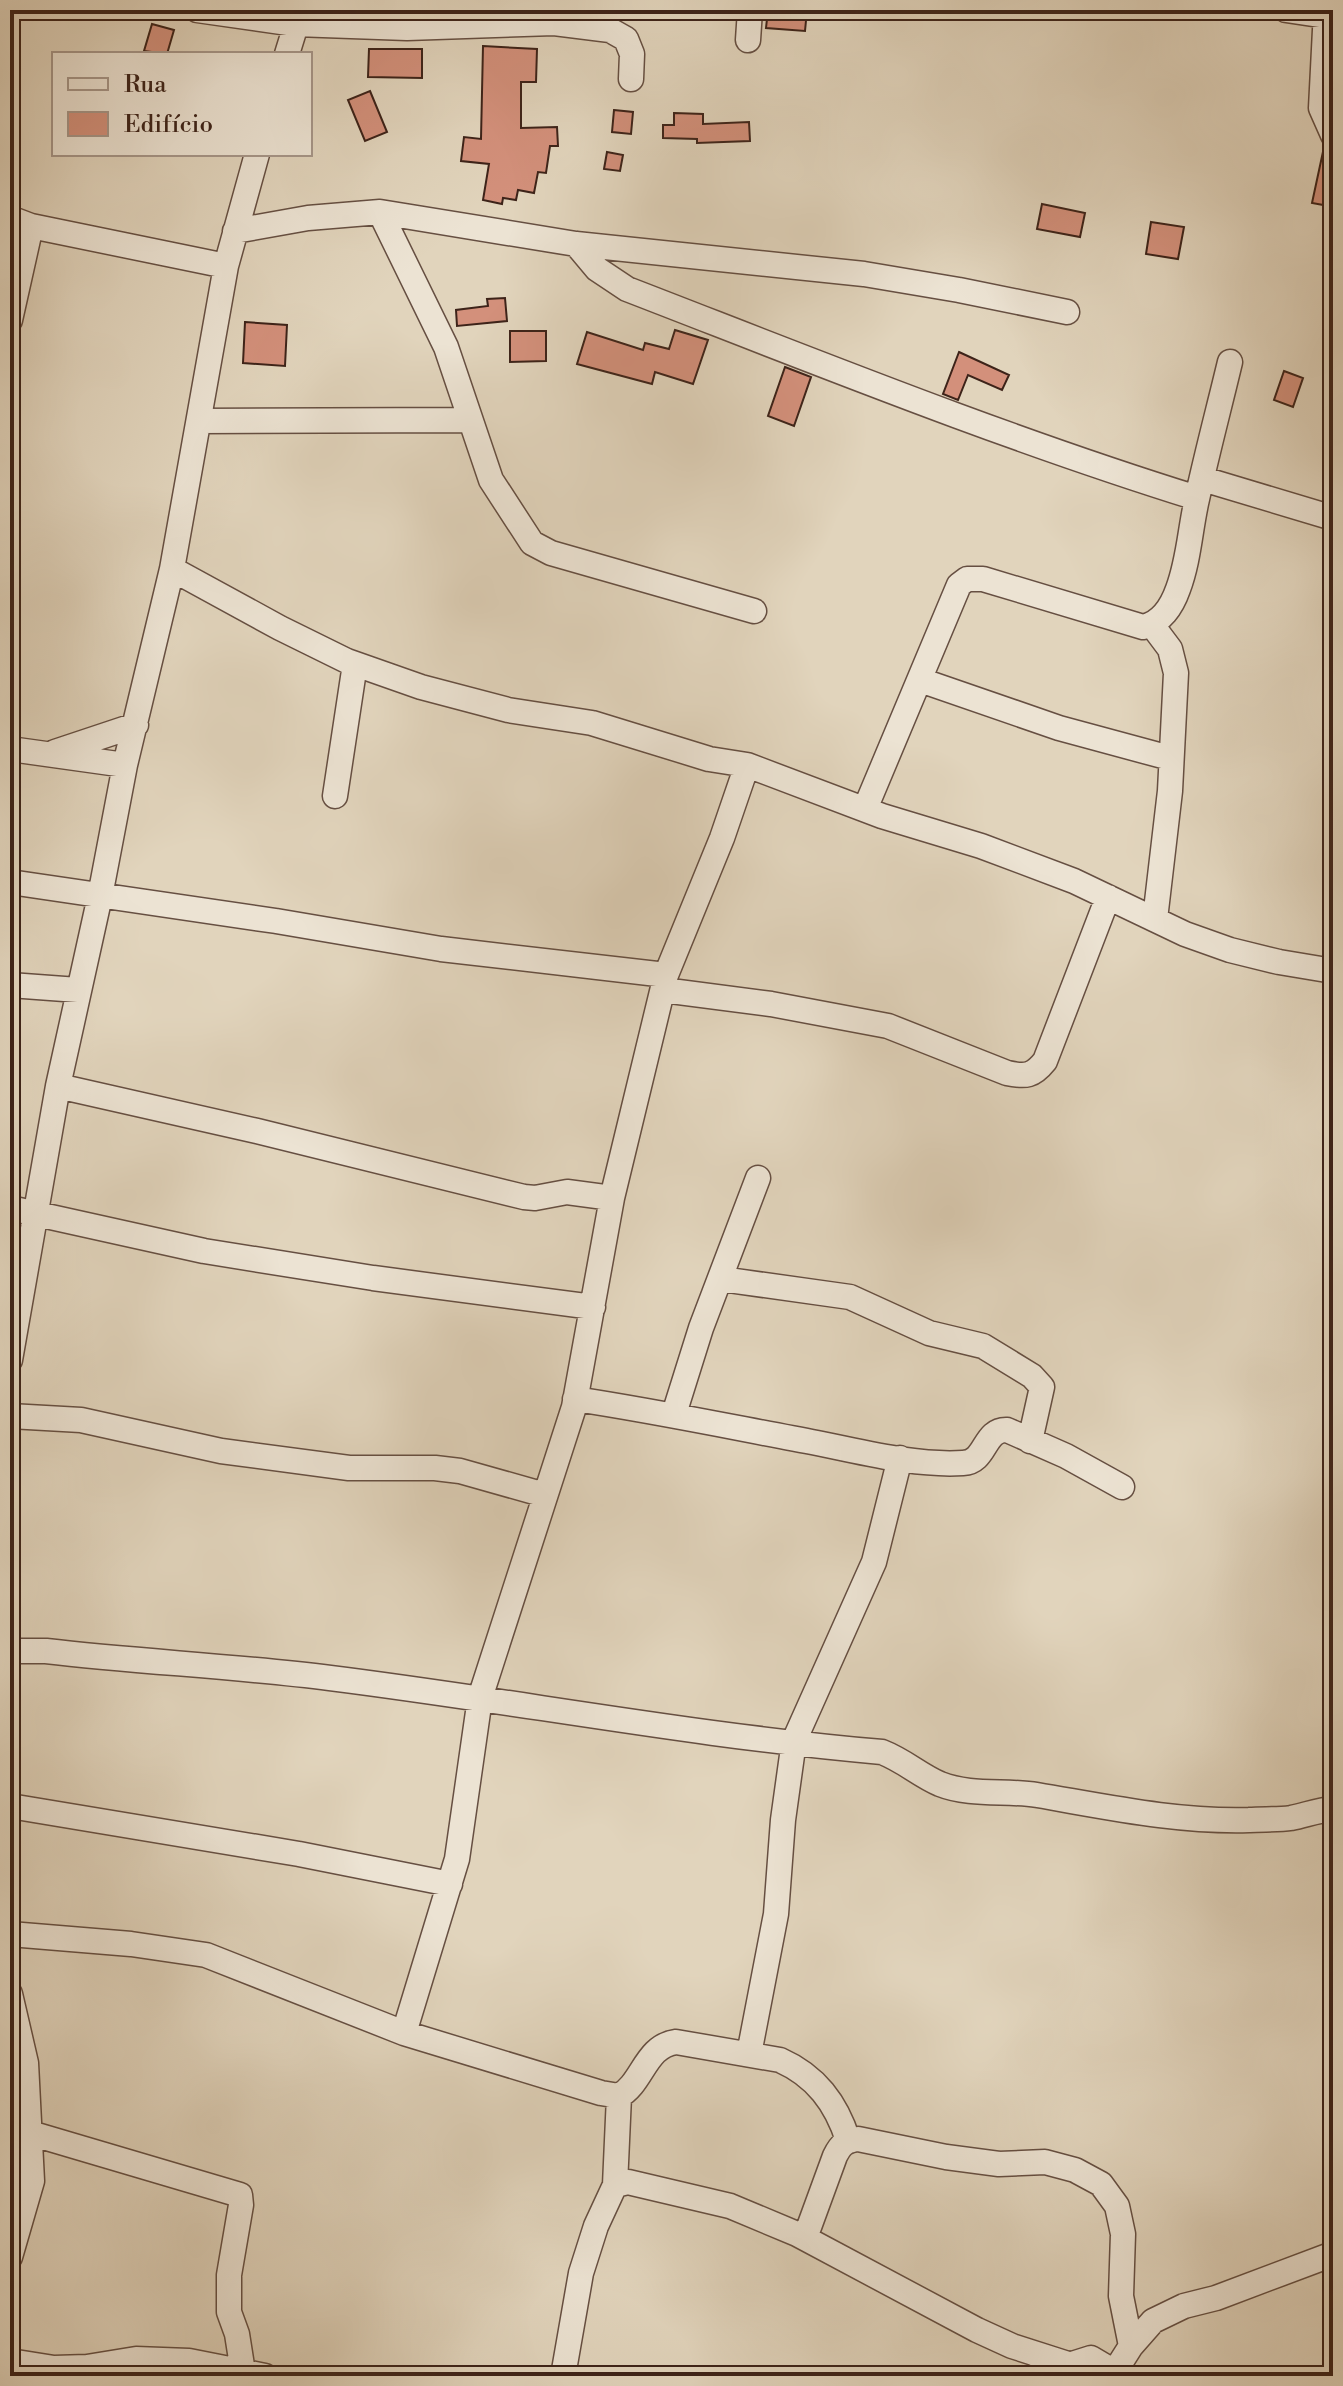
<svg xmlns="http://www.w3.org/2000/svg" width="1343" height="2386" viewBox="0 0 1343 2386" font-family="'Libre Bodoni',serif">
<rect width="100%" height="100%" fill="#e1d4bc"/>
<filter id="stains"><feTurbulence type="fractalNoise" baseFrequency=".0025" numOctaves="4"/><feColorMatrix values="0 0 0 0 .2 0 0 0 0 .09 0 0 0 0 .02 0 0 0 .5 -.17"/></filter>
<radialGradient id="worn" r=".72"><stop offset=".6" stop-color="#630" stop-opacity="0"/><stop offset="1" stop-color="#630" stop-opacity=".3"/></radialGradient>
<path fill="#d3907b" stroke="#3d2319" stroke-width="2" d="M768,10H807L805,31L766,28Z
M152,24L174,30L167,54L144,51Z
M483,46L537,49L536,82H521V128L557,127L558,146H550L546,173L538,172L534,193L518,190L516,200L503,198L502,204L483,200L489,164L461,161L464,137L481,139Z
M369,49H422V78L368,77Z
M370,91L387,132L365,141L348,100Z
M614,110L633,112L631,134L612,132Z
M674,113L703,114V124L749,122L750,141L697,143V139L663,138V125H674Z
M1324,147L1333,150V188L1329,206L1312,203Z
M607,152L623,155L620,171L604,169Z
M1042,204L1085,213L1080,237L1037,229Z
M1151,222L1184,227L1178,259L1146,254Z
M505,298L507,321L457,326L456,310L488,306L487,299Z
M245,322L287,325L285,366L243,363Z
M675,330L708,340L693,384L655,372L652,384L577,364L587,332L643,350L645,343L669,349Z
M510,331H546V361L510,362Z
M959,352L1009,375L1002,390L968,375L958,400L943,394Z
M785,367L811,377L794,426L768,416Z
M1284,371L1303,378L1293,407L1274,400Z"/>
<g fill="none" stroke-linecap="round" stroke-linejoin="round">
<g stroke="#664f42" stroke-width="27">
<path id="minor" d="M197,10L295,24L407,28L554,23L610,30L626,39L632,54L631,79
M1286,10L1326,16
M1326,10L1321,108L1333,135
M748,40L750,10
M287,54L300,12
M380,212L446,347L491,480L532,543L551,553L754,611
M10,218L31,226L226,266
M235,231L308,218L380,212L576,244L864,274L959,290L1067,312
M576,244L597,269L627,289C816,362 1004,438 1197,498
M10,320L31,226
M199,421L469,420
M1203,479L1333,518
M172,569L280,628L347,661L421,687L508,710L592,723L709,759L747,765L882,816L981,846L1074,881L1185,934L1230,950L1279,962L1333,971
M1152,625L1170,649L1176,673L1170,791L1155,919
M920,680L1059,728L1170,758
M10,749L125,765
M55,752L136,725
M335,796L355,664
M865,809L959,585L967,579H983L1143,627C1161,623 1172,606 1178,589C1189,560 1190,529 1197,499C1207,453 1219,408 1230,362
M10,882L276,921L441,949L666,975
M10,985L78,990
M663,990L771,1004L888,1026L1007,1073C1026,1077 1033,1076 1045,1061L1108,897
M58,1086L257,1131L524,1197L535,1198L567,1192L612,1198
M10,1208L204,1251L373,1278L593,1307
M721,1279L850,1297L929,1333L983,1346L1032,1376L1042,1387L1030,1441
M10,1360L58,1086L100,896L125,765L172,569L226,266L257,154
M575,1399C656,1411 736,1428 817,1443C863,1452 915,1466 963,1463C987,1462 983,1429 1007,1430L1066,1456L1122,1487
M674,1414L701,1328L758,1178
M10,1416L81,1420L221,1451L349,1468H435L460,1471L545,1495
M10,1651H46C140,1662 236,1666 330,1678C514,1701 697,1736 882,1752C905,1761 919,1775 940,1784C970,1796 1006,1790 1037,1795C1108,1807 1176,1822 1249,1820C1263,1819 1278,1820 1291,1818C1306,1815 1318,1810 1333,1809
M10,1806L299,1854L450,1884
M10,1934L131,1944L206,1955L404,2033L601,2093L619,2096C643,2083 645,2046 676,2042L780,2060C816,2076 836,2103 848,2140
M10,1994L26,2063L32,2181L10,2257
M404,2033L457,1859L480,1698L574,1407L612,1198L666,975L722,838L747,765
M749,2054L776,1914L783,1820L794,1741L874,1562L900,1458
M30,2133L240,2195L241,2205L229,2275V2312L237,2334L243,2372
M615,2185L628,2182L730,2206L797,2234L977,2330L1012,2346L1068,2364
M805,2238L835,2156C841,2144 845,2141 858,2139L946,2157L999,2164L1045,2162L1075,2170L1101,2184L1117,2206L1123,2234L1121,2296L1131,2346
M10,2361L54,2368L87,2367L136,2359L189,2361L265,2376
M563,2376L581,2273L596,2226L615,2185L619,2096
M1034,2376L1091,2358L1113,2371
M1112,2376L1131,2346L1153,2321L1184,2306L1216,2298L1333,2254"/>
</g>
<use href="#minor" stroke="#ece3d3" stroke-width="24"/>
</g>
<rect width="1343" height="2386" fill="none" stroke="#e1d4bc" stroke-width="40"/>
<rect x="12" y="12" width="1319" height="2362" fill="none" stroke="#3d2319" stroke-width="4"/>
<rect x="20" y="20" width="1303" height="2346" fill="none" stroke="#3d2319" stroke-width="2"/>
<rect x="52" y="52" width="260" height="104" fill="#ece3d3" stroke="#a69689" stroke-width="2"/>
<rect x="68" y="78" width="40" height="12" fill="#ece3d3" stroke="#a69689" stroke-width="2"/>
<text x="124" y="92" font-size="24" fill="#3d2319">Rua</text>
<rect x="68" y="112" width="40" height="24" fill="#d3907b" stroke="#a69689" stroke-width="2"/>
<text x="124" y="132" font-size="24" fill="#3d2319">Edifício</text>
<rect width="100%" height="100%" filter="url(#stains)"/>
<rect width="100%" height="100%" fill="url(#worn)"/>
</svg>
